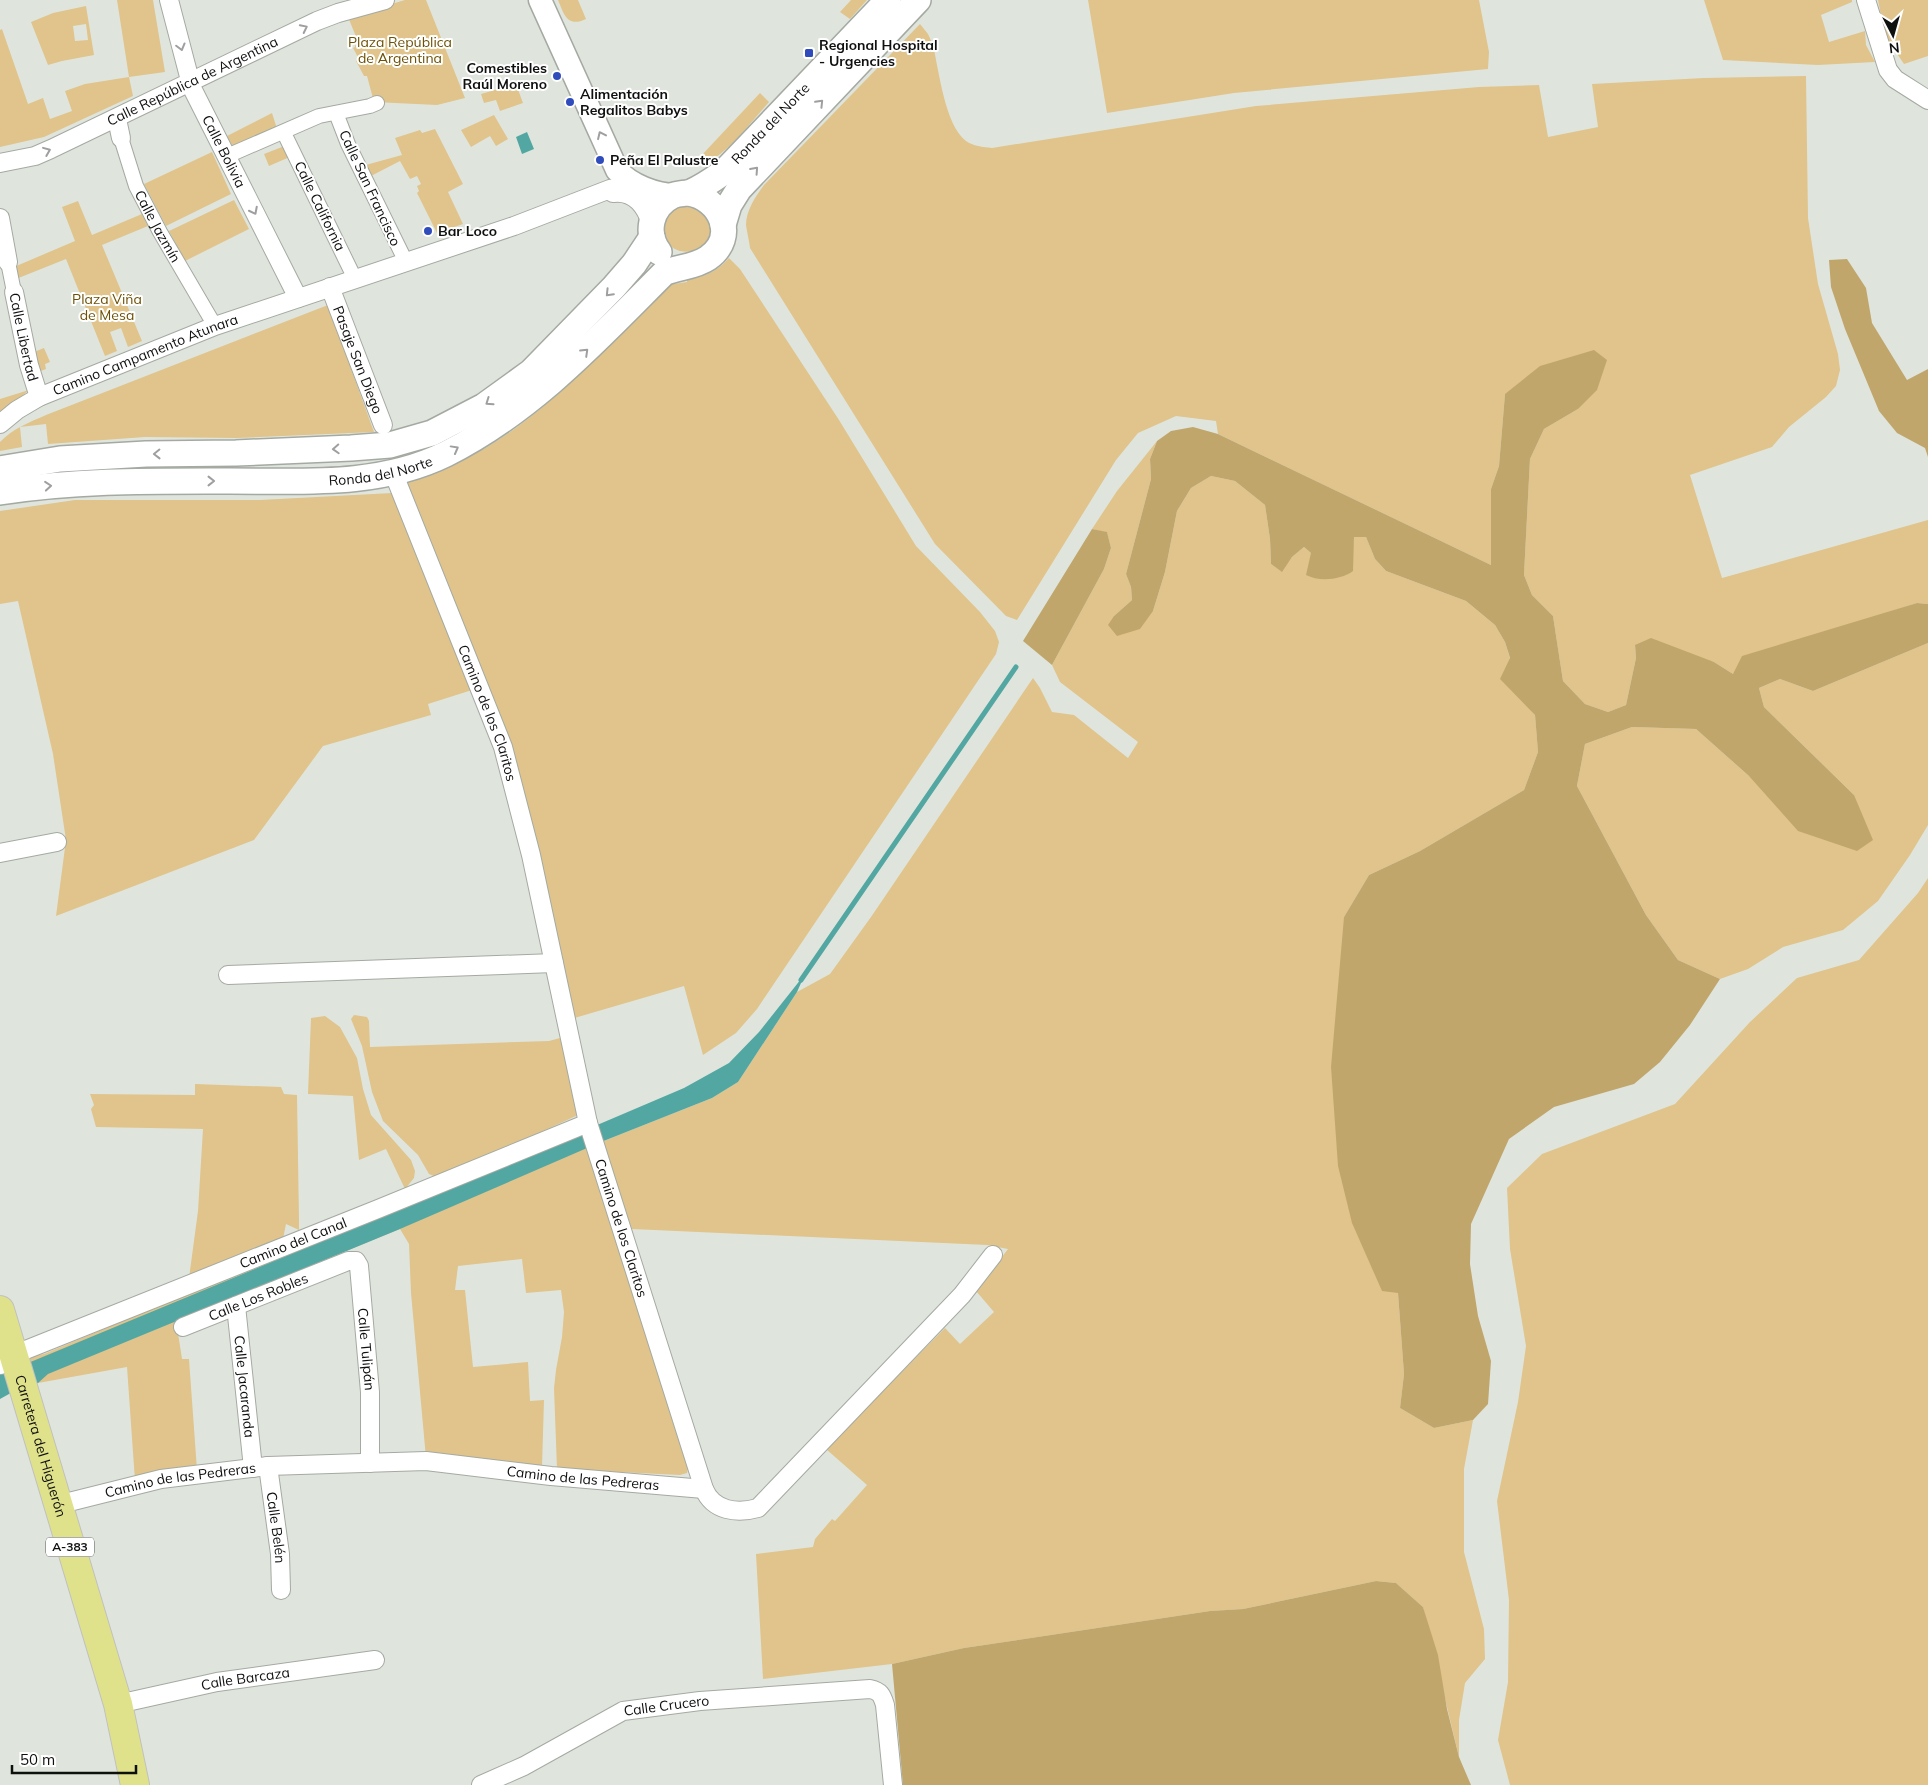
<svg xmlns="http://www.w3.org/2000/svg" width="1928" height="1785" viewBox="0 0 1928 1785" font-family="Mulish,sans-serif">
<rect width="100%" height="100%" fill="#dfe5dd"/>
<path fill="#e0c48b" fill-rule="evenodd" d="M117,0H153L165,72L129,77L133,96L44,137L0,147V30L2,29L28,104L43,98L50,119L72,111L65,91L85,84L129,77Z
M405,0H426L465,98L437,105L374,102L367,76H364L356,61L359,59L353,48L355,47L357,39L348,17Z
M558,0H578L586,19C567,28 564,14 558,0Z
M851,0H867L850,19L840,12Z
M1088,0H1479L1489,52L1488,69L1234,93L1107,113Z
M1704,0H1852V2L1821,15L1829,42L1865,31L1866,45L1875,62L1818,65L1723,60Z
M1878,0H1928V56L1904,64L1885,36Z
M86,6L94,55L62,61L48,65L31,22L53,13ZM86,24L88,40L75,41L73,26Z
M920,24L928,34L933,45C939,71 945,125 966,141C973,146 983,147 992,148L1256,106L1479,87L1539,85L1548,137L1598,127L1592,84L1704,78L1806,76L1808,218L1818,284L1838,354L1840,370L1836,386L1826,397L1789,427L1772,447L1690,475L1722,578L1928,520V604L1917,603L1877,616L1733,674L1714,662L1635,645L1636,658L1626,705L1608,712L1585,704L1563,681L1553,616L1532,595L1524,575L1530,459L1544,429L1578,409L1505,394L1499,466L1491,489V565L1218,434L1216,421L1176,416L1138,433L1116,460L1017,620L1006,616L935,544L750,248C749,240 747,232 746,225C746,210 756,196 764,185Z
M516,84L523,103L500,111L496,100L484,103L481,94Z
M760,93L769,102C749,124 729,153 701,166L700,157Z
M272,113L278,132L235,151L227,136Z
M494,115L508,139L496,146L490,136L471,147L461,130Z
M435,129L463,184L448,192L463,224L437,233L417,193L419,191L417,186L421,184L417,176L410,179L400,161L369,177L362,166L402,155L395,138L420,130L422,133Z
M287,145L292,156L269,166L264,154Z
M212,152L231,194L166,226L144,184Z
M234,200L249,229L185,261L169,231Z
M78,201L92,235L142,214L148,226L102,245L142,341L128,347L121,328L110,332L117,351L105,356L66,259L16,279L14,267L75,241L62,207Z
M678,204L701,207L712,226C709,258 666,261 664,230C663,224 663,219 666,214C669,211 675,207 678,204Z
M729,258L740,269L839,420L916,546L980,612L995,631L999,642L996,654L757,1009L736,1033L703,1055L684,986L571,1019L531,826L407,483L408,481C426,475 444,469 461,461C541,422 599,354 660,291L673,282V284L687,282V280C705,276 717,272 729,258Z
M328,305L374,432L237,438L145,437L48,444L46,424L20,427L22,447L0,451V442C12,429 30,422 46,415Z
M44,348L50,362L45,364L46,369L38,372L34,352Z
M29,390L0,415V399Z
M1157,441L1150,459L1151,479L1126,574L1131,587L1132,600L1114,616L1153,611L1165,572L1177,511L1191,488L1211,476L1235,481L1265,505L1270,539L1271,564L1281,571L1292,557L1304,547L1311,553L1353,546L1354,537H1366L1375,559L1386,571L1466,601L1495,625L1505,642L1522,699L1535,715L1538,752L1524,790L1420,851L1369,875L1344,917L1398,1293L1404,1374L1400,1408L1434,1428L1473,1420L1464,1469V1552L1484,1629L1485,1659L1465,1683L1459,1720V1757L1423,1607L1396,1583L1376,1581L1243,1609L1210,1611L964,1648L892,1664L763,1679L756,1554L813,1547L815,1539L832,1519L835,1521L867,1485L826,1449L945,1328L960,1344L994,1312L976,1291L1008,1249L987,1245L632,1229L601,1142L712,1098L738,1082L797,992L830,974L871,917L1033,678L1040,688L1052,712L1074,715L1128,758L1138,742L1060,682L1052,665L1104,569L1111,548L1107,533L1092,529L1117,491Z
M392,493L472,690L428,704L431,715L323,746L254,840L56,916L66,840L53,754L18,601L0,604V511L75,500H260Z
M1928,643V825L1910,855L1878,901L1843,930L1783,947L1748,969L1720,979L1678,960L1646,915L1577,786L1585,744L1632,727L1696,729L1749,776L1854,795L1764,707L1759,688L1780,679L1813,691Z
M1928,878V1785H1510L1498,1740L1508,1682L1509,1600L1497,1501L1518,1402L1526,1346L1510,1249L1507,1188L1542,1154L1675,1104L1750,1022L1797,978L1859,960L1918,893Z
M354,1015L367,1017L369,1021L370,1047L549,1041L560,1038L580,1105L576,1116L449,1174L436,1177L429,1174L418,1155L383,1121L372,1092L362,1046L351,1019Z
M325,1016L340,1027L357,1058L363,1089L371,1115L411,1160L415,1171L414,1178L405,1189L386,1149L359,1160L353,1096L308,1094L311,1018Z
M195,1084L281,1087L284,1094L297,1095L299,1220V1230L286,1224L283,1239L189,1278L198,1211L203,1129L96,1127L91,1109L94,1105L90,1094L195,1095Z
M586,1128L689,1464L687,1473L680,1475L557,1469L554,1388L556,1370L562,1337L564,1312L561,1290L526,1293L522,1259L458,1266L455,1290H465L473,1367L528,1362L530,1401L544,1400L542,1467L426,1458L411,1293L409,1244L400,1229L176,1320L182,1359H189L197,1470L135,1481L127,1367L38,1383L34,1368L28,1357L44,1354Z"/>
<path fill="#c1a66c" d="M1847,259L1866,288L1872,323L1907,380L1928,369V457L1925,448L1897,433L1879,411L1845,329L1831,287L1829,260Z
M1594,350L1607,360L1597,390L1578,409L1544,429L1530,459L1524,575L1532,595L1553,616L1563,681L1585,704L1608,712L1626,705L1636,658L1635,645L1651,638L1714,662L1733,674L1742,656L1917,603L1928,604V643L1813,691L1780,679L1759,688L1764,707L1854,795L1873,840L1857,851L1798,831L1749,776L1696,729L1632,727L1585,744L1577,786L1646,915L1678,960L1720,979L1690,1025L1660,1062L1634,1084L1554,1107L1509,1139L1471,1224L1470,1264L1478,1316L1491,1361L1488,1404L1473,1420L1434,1428L1400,1408L1404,1374L1398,1293L1382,1291L1352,1223L1338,1166L1331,1067L1344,917L1369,875L1420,851L1524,790L1538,752L1535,715L1500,679L1510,658L1505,642L1495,625L1466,601L1386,571L1375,559L1366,537H1354L1353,571C1341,580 1319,582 1306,575L1311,553L1304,547L1292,557L1282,572L1271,564L1270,539L1265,505L1235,481L1211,476L1191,488L1177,511L1165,572L1153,611L1140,629L1117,636L1108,625L1114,616L1132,600L1131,587L1126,574L1151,479L1150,459L1157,441L1171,431L1193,427L1218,434L1491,565V489L1499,466L1505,394L1540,366Z
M1092,529L1107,532L1111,548L1104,569L1052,665L1023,641Z
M1376,1581L1396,1583L1423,1607L1438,1655L1447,1709L1459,1757L1471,1785H903L892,1664L964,1648L1210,1611L1243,1609Z"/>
<path fill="#53a7a2" d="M527,132L534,149L522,154L516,137Z
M805,974L797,992L738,1082L712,1098L601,1142L400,1229L48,1374L38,1383L18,1389L0,1399V1375L4,1373L402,1208L684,1088L729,1063L759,1032Z"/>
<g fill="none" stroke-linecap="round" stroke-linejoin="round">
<path stroke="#53a7a2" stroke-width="5" d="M801,980L1016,667"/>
<g stroke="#a4aaa2" stroke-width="16">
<g id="pedestrian">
<path d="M336,113L348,144L406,262"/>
<path d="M284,133L355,279"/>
<path id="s1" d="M121,138L136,186L160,232L215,326"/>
<path d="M227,156L319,116L370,106L377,103"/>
<path d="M8,262L14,292"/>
</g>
</g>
<g stroke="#a4aaa2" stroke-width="20">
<g id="minor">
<path id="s2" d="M169,0L192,88L298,298"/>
<path d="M1866,0L1888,70L1895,79L1928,100"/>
<path d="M117,119L121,138"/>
<path id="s3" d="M0,163L35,156L51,149L317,21L338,13L385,0"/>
<path d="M613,193C634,190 645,205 651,223"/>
<path d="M0,218L8,262"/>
<path id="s4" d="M330,287L383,425"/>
<path id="s5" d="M14,292L29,365L39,397"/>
<path id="s6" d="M0,424L17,410L39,397L215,326L514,226L610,189L638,185"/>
<path id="s7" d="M393,472L503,747L531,855L588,1123L704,1489C713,1511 737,1514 758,1508L962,1295L993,1255"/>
<path d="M0,853L57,842"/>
<path d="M228,975L554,963"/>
<path id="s8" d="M236,1306L253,1468"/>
<path id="s9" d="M183,1327L348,1261H356L359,1266L370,1392V1463"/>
<path id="s10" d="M0,1365L13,1355L378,1209L588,1123"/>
<path id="s11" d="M268,1466L280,1554L281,1590"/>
<path id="s12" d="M57,1505L161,1479L268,1466L426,1461L551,1476L704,1489"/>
<path id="s13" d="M118,1704L217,1682L375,1660"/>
<path id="s14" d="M481,1785L524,1766L623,1711L700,1701L870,1689C880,1691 882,1695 885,1705L893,1785"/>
</g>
</g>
<g stroke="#a4aaa2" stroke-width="25">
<path id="tertiary" d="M540,0L617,170C630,185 656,195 676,195"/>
</g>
<g stroke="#a4aaa2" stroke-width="28">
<g id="secondary">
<path d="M723,225L729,205L739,189L918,0"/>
<path id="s15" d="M659,252C645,234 650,207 672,196C678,193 685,194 691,192C703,187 714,179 724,172L888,0"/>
<path d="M0,469L60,459L146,454L236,453L351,448L390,445L432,433L484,406L531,372L614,287L634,264L652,237"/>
<path id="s16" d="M0,492C77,480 153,481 230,481C303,481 379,487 446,454C532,411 597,340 664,273C678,267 695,267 708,258C738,237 721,198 688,193"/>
</g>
</g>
<g stroke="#c0c1c0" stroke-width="30">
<g id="primary">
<path id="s17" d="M0,1310L118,1704L135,1785"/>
</g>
</g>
<use href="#pedestrian" stroke="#fff" stroke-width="14"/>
<use href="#minor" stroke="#fff" stroke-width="18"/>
<use href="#tertiary" stroke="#fff" stroke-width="22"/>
<use href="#secondary" stroke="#fff" stroke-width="25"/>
<use href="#primary" stroke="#dfe28a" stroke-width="28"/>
</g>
<defs><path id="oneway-chevron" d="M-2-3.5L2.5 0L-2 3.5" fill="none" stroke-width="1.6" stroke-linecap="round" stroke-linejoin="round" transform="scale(1.25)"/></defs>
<g stroke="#9f9f9f">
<use href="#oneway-chevron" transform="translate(304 28) rotate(-26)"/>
<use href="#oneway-chevron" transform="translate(181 47) rotate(75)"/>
<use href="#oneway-chevron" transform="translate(820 103) rotate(-46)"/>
<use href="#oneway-chevron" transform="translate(601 135) rotate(-115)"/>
<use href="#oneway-chevron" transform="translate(47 151) rotate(-22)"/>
<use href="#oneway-chevron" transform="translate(755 170) rotate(-48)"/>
<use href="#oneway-chevron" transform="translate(254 211) rotate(63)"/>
<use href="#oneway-chevron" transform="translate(609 293) rotate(134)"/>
<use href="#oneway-chevron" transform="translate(585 352) rotate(-44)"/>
<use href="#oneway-chevron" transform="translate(489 402) rotate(145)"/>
<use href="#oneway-chevron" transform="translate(336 449) rotate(177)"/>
<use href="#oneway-chevron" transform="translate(455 449) rotate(-29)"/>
<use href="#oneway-chevron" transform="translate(157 454) rotate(179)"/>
<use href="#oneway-chevron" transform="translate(211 481)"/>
<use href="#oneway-chevron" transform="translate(48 486) rotate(-5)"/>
</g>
<g fill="#2f4bbc" stroke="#fff" stroke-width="2">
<rect x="804" y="48" width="10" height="10" rx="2.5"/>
<circle cx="557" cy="76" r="5"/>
<circle cx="570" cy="102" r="5"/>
<circle cx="600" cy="160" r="5"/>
<circle cx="428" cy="231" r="5"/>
</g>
<g text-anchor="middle" stroke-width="4" stroke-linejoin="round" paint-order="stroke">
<rect fill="#fff" stroke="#565856" stroke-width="1" x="46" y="1537.5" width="48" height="19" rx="4"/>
<g font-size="12" font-weight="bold" fill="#0e100e">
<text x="70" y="1551">A-383</text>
</g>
<g font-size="14" fill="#6c5004" stroke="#fff">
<text x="400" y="47">Plaza República<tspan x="400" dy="16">de Argentina</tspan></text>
<text x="107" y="304">Plaza Viña<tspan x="107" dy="16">de Mesa</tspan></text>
</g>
<g font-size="14" font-weight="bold" fill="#0e100e" stroke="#fff" text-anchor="start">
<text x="819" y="50">Regional Hospital<tspan x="819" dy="16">- Urgencies</tspan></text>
<text x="547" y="73" text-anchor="end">Comestibles<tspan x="547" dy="16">Raúl Moreno</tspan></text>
<text x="580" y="99">Alimentación<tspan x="580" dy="16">Regalitos Babys</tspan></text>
<text x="610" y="165">Peña El Palustre</text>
<text x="438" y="236">Bar Loco</text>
</g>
<g font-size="14" fill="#0e100e" stroke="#fff">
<text dy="5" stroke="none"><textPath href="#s3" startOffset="210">Calle República de Argentina</textPath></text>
<text dy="5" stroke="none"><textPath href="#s15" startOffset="191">Ronda del Norte</textPath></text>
<text dy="5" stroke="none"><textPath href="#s2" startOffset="162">Calle Bolivia</textPath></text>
<text transform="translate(370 188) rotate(65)" y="5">Calle San Francisco</text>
<text transform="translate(320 206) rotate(64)" y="5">Calle California</text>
<text dy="5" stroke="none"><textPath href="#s1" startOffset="96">Calle Jazmín</textPath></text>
<text dy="5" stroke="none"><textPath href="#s5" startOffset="46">Calle Libertad</textPath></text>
<text dy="5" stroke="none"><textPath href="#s6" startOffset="162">Camino Campamento Atunara</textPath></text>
<text dy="5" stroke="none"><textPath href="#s4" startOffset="78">Pasaje San Diego</textPath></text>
<text dy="5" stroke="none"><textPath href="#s16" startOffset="382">Ronda del Norte</textPath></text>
<text dy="5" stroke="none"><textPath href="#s7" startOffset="259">Camino de los Claritos</textPath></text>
<text dy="5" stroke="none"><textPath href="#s7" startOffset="792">Camino de los Claritos</textPath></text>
<text dy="5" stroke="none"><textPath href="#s10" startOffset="318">Camino del Canal</textPath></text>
<text dy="5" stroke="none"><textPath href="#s9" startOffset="81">Calle Los Robles</textPath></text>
<text dy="5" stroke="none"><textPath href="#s9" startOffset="275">Calle Tulipán</textPath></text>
<text dy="5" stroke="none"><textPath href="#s8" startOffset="81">Calle Jacaranda</textPath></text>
<text dy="5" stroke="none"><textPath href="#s17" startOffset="142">Carretera del Higuerón</textPath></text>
<text dy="5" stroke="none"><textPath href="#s12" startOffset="531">Camino de las Pedreras</textPath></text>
<text dy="5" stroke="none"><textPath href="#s12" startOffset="126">Camino de las Pedreras</textPath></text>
<text dy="5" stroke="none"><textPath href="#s11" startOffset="62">Calle Belén</textPath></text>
<text dy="5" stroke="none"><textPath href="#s13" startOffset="130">Calle Barcaza</textPath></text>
<text dy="5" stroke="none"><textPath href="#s14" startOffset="204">Calle Crucero</textPath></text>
</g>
</g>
<g transform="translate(1893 35) rotate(174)" stroke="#ffffff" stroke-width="4" paint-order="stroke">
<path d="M0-4L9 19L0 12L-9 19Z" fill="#0e100e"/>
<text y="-8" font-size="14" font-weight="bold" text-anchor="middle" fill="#0e100e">N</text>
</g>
<path d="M12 1765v8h124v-8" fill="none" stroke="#0e100e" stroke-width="2.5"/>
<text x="20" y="1765" font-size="15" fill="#0e100e" stroke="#ffffff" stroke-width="4" paint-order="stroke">50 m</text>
</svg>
